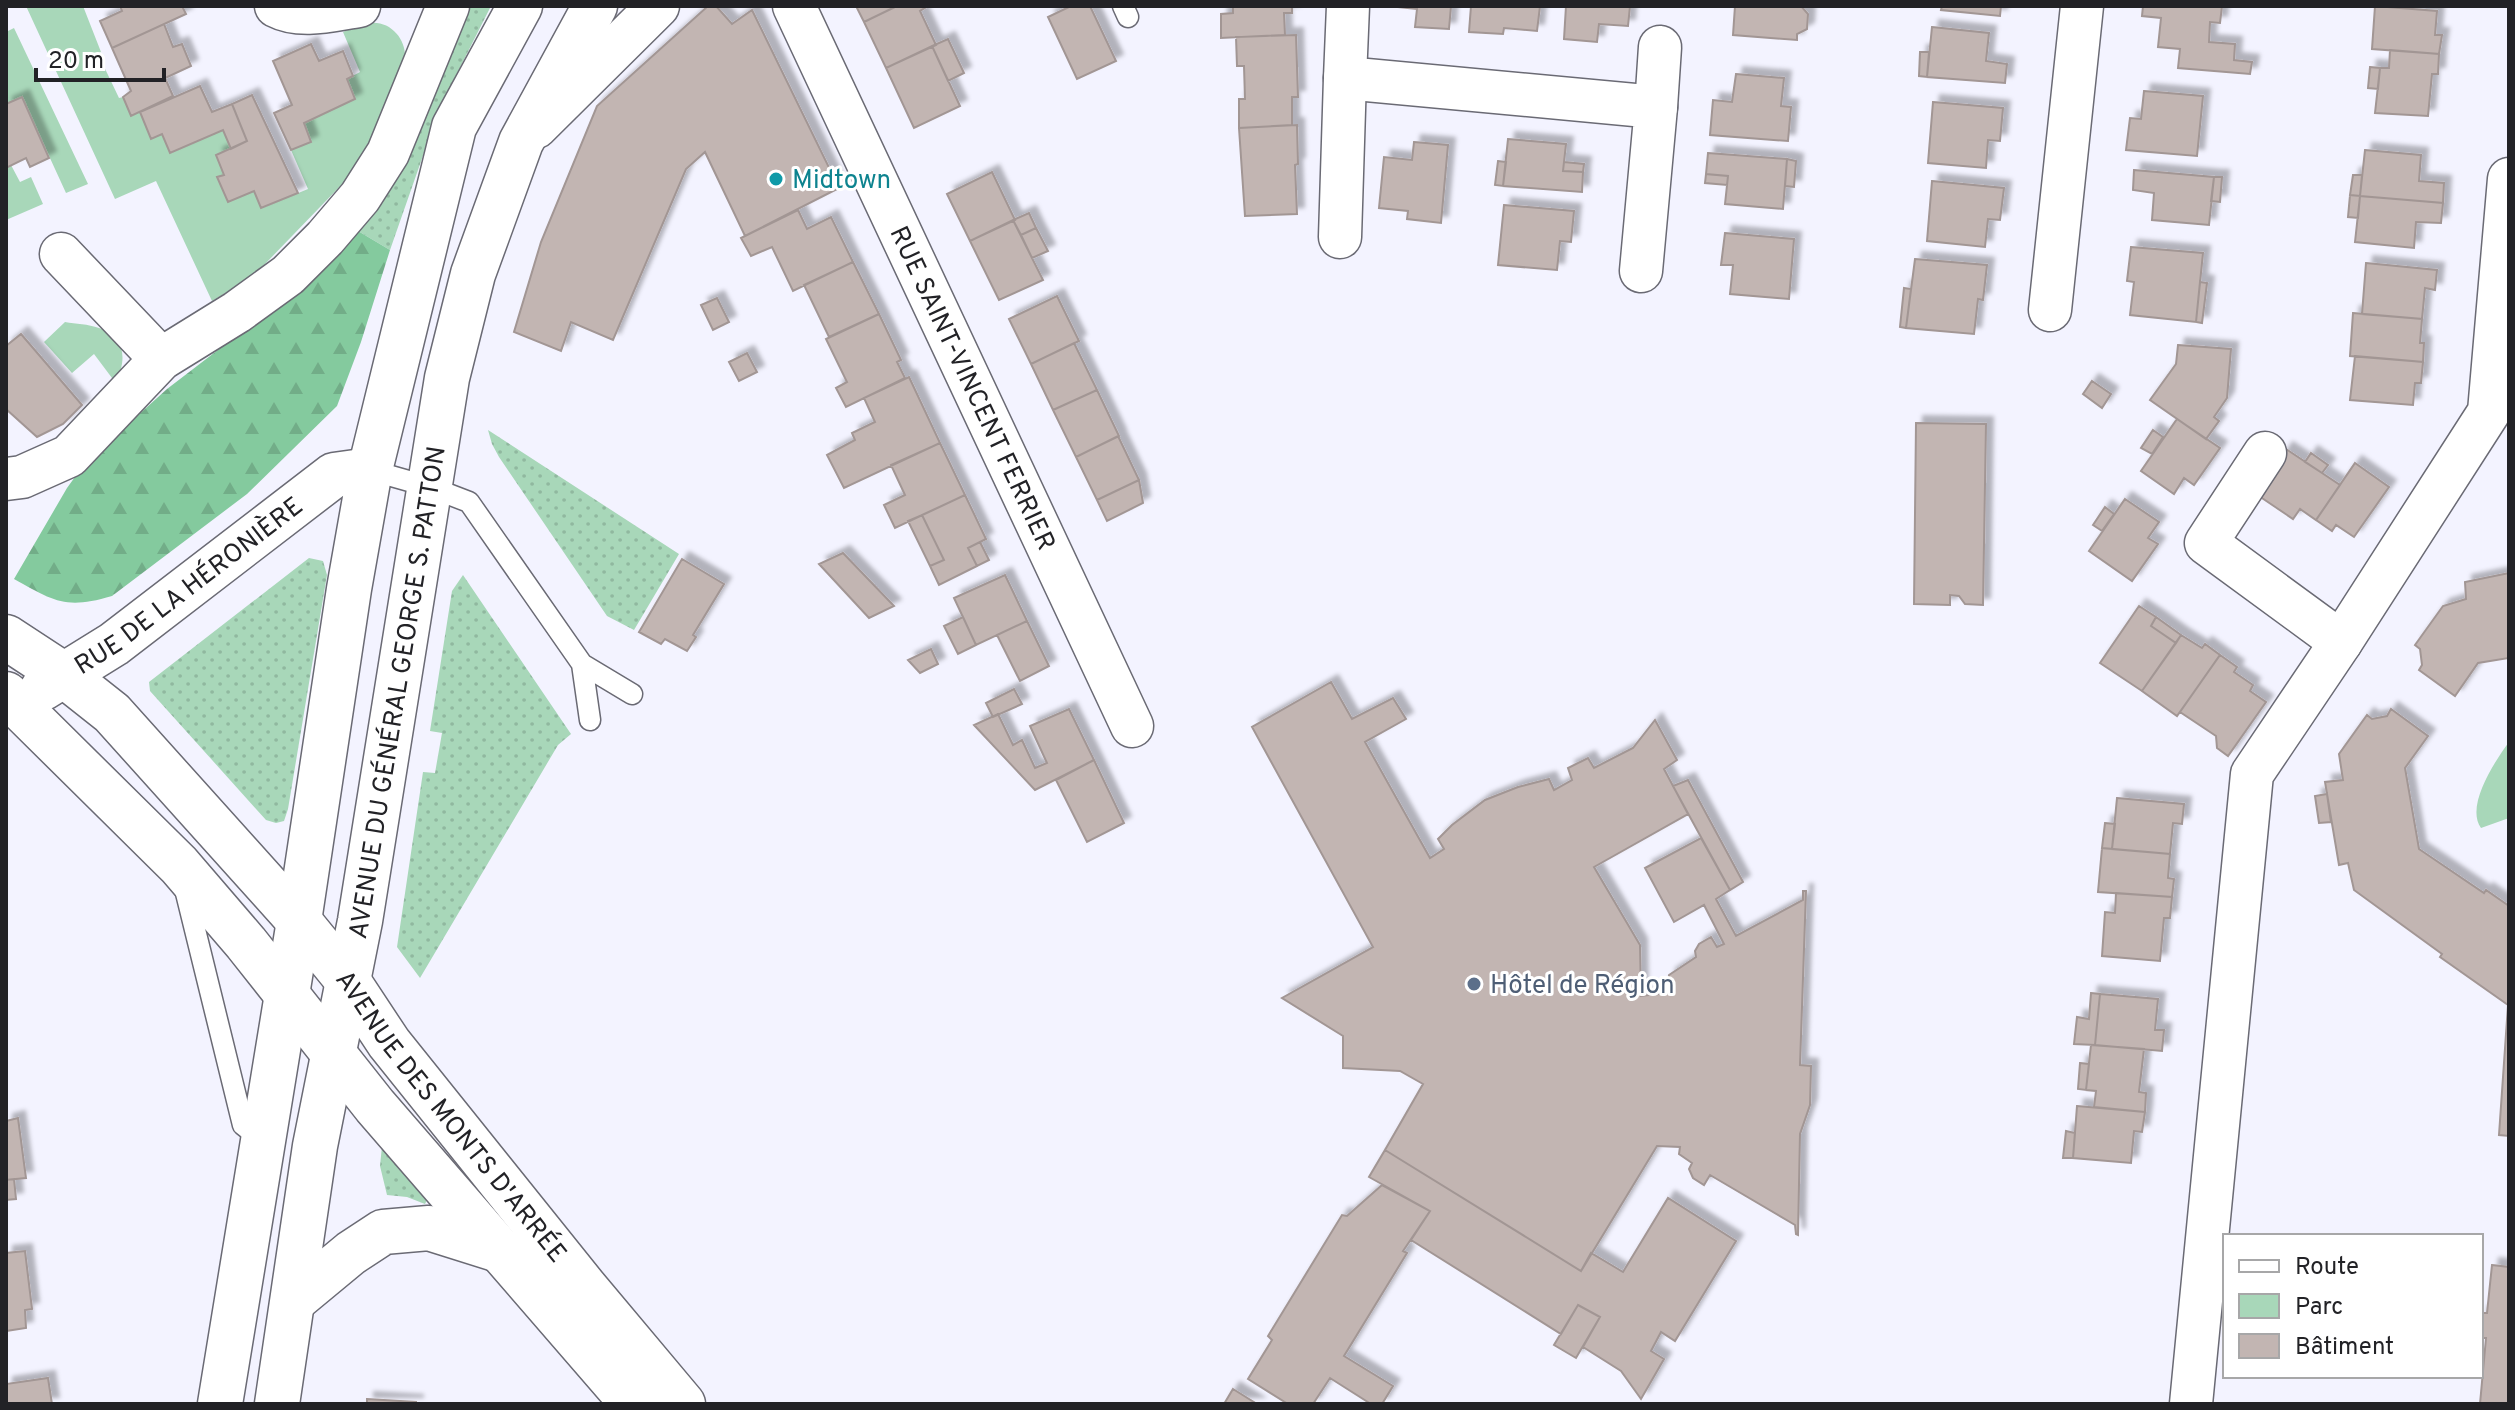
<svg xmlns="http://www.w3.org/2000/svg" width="2515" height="1410" viewBox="0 0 2515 1410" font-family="Overpass,sans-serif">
<defs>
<pattern id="grass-dots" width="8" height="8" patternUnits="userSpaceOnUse" patternTransform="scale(2)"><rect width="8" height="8" fill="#a8d7b9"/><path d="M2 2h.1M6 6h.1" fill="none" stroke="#90b89f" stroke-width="1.8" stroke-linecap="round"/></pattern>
<pattern id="forest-firs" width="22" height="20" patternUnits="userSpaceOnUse" patternTransform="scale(2)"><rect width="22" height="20" fill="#84ca9e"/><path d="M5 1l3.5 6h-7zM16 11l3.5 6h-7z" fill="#72ad88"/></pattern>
<filter id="shadow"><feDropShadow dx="7" dy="-7" stdDeviation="2" flood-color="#0004"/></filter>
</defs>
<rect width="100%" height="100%" fill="#f3f3ff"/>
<path fill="url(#grass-dots)" d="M465,6H491L440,107L390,250L353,228Z
M488,430L679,554L634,630L607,616L499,457L492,444Z
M309,558L323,561L327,575L288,809L284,821L276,823L266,820L150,691L149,682Z
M463,575L571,734L558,745L420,978L397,947L423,772L435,773L442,733L430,731L452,591Z
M382,1146L427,1200L425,1204L407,1197L387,1195L380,1166Z"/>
<path fill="url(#forest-firs)" d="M353,228L390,250L361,342L337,406L247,494L112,596C65,610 54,601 14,579L67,488L85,463L167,389L266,313Z"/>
<path fill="#a8d7b9" d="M26,6H83L101,52L98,54L119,98L123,97L131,115L140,112L151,139L162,134L171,153L223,130L231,149L224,175L218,178L228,202L254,191L262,208L308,189L291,150L311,142L304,123L355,99L347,79L360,72L343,32C351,29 360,25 369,23C391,20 407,40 405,60L380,122L350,176L265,264L245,281L212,301L156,181L115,199Z
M14,28L88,184L66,193L22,97L6,104V32Z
M11,165L20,182L31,177L43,204L6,220V168Z
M65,322C76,324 88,324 99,328C125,335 128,361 115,382L94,354L72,373L44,342Z
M2509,742V818L2481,828C2465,806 2495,761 2509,742Z"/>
<path fill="#c2b5b2" stroke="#a29694" stroke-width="2" filter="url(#shadow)" d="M120,6H182L186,14L112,48L100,21L122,11Z
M708,6H716L732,24L752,10L839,188L745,236L705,152L686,169L613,340L571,322L561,351L514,332L541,242L597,106Z
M856,6H897L864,22Z
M897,6H928L920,11L936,45L886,68L864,22Z
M1071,6H1090L1116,61L1077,79L1048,17Z
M1233,6H1292V13H1284L1285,35L1221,38V14L1233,13Z
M1388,6H1451L1449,29L1415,27L1417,9Z
M1471,6H1540L1537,31L1504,28L1503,34L1469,32Z
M1566,6H1630L1628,26L1599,24L1597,42L1564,39Z
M1735,6H1801L1808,14L1807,29L1797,34V40L1733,35Z
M1942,6H2001L2000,16L1941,10Z
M2143,6H2222L2220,23L2210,22L2209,42L2235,44L2234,60L2252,62L2250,74L2178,68L2180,49L2158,47L2161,18L2142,16Z
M2375,6L2437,11L2435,35H2442L2439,54L2372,49Z
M164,24L173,47L182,44L191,66L165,78L173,96L131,116L123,97L131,91L112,48Z
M1932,27L1989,33L1986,61L2007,64L2005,83L1927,77Z
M1296,35L1298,97H1292V125L1239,128V99H1245L1244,66H1237L1236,37Z
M948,39L964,73L948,81L932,46Z
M311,44L319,61L343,51L353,76L347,79L355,99L304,123L311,142L291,150L274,113L292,105L273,61Z
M932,46L960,106L914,128L886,68Z
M2390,50L2439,54L2438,74H2432L2428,116L2375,113L2380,68H2389Z
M1920,52H1929L1927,77L1919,76Z
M2370,67L2380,68L2378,89L2368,88Z
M1736,74L1784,78L1781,106L1791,107L1788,141L1710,135L1713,100L1732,102Z
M200,86L212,112L232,104L247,141L231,149L223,130L170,153L162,134L151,139L140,112Z
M2144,91L2203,96L2197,156L2126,150L2130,118L2141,119Z
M252,95L298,193L261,208L254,191L228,202L217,177L224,175L216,155L247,141L232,104Z
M22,97L49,158L30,167L26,158L6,168V104Z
M1933,102L2003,108L2000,141L1988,140L1986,168L1928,163Z
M1297,125L1298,164L1295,165L1297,214L1245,216L1239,128Z
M1508,139L1566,144L1563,171L1583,172L1582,192L1503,186Z
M1414,142L1448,145L1441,223L1407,219L1408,211L1379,208L1384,157L1412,160Z
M2365,150L2421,155L2419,181L2444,183L2443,203L2360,196Z
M1708,153L1787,159L1783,209L1725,204L1728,176L1706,174Z
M1787,159L1796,161L1794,187L1785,186Z
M1498,161L1506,162L1503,186L1495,185Z
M1564,162L1584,164L1583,172L1563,171Z
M2134,170L2214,177L2209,225L2152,220L2154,193L2133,190Z
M992,172L1015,220L970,241L947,194Z
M1706,174L1728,176L1727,185L1705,183Z
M2353,175H2362L2360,196L2350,195Z
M2214,177H2222L2220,202L2211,201Z
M1932,181L2004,188L2000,220L1988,219L1985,247L1927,241Z
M2350,195L2360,196L2358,218L2348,217Z
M2360,196L2443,203L2441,223L2416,222L2414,248L2355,242Z
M1504,205L1574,211L1571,242L1560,241L1557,270L1498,265Z
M798,210L807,229L831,217L853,262L793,291L772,247L751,256L741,238Z
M1029,213L1036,228L1021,235L1013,220Z
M1013,220L1043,280L999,300L970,241Z
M1036,228L1048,251L1032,258L1021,235Z
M1725,233L1794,239L1789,299L1730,294L1733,265H1721Z
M2131,247L2203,253L2196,322L2130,315L2134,282L2127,281Z
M1915,259L1987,265L1983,300L1978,299L1974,334L1906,328Z
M853,262L879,314L829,337L804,285Z
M2366,263L2437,270L2435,290L2425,288L2422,319L2362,314Z
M2200,282L2207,283L2202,323L2196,322Z
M1904,288L1911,289L1906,328L1900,327Z
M1057,296L1079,341L1031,364L1009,319Z
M717,298L729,322L713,330L701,305Z
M2353,313L2422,319L2420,343H2424L2423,362L2350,356Z
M879,314L901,360L897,362L905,378L846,407L836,388L847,382L826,339Z
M21,334L82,405L63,424L37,437L6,409V346Z
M1074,343L1097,390L1053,410L1031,364Z
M2178,345L2231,349L2227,398L2214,417L2219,421L2206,439L2150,400L2176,364Z
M747,353L757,372L739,381L729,362Z
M2355,356L2423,362L2421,383H2415L2413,405L2350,400Z
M909,377L940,443L844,488L827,455L855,440L852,433L875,422L864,398Z
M2092,381L2111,394L2102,408L2083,394Z
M1097,390L1119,436L1076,457L1053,410Z
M2177,419L2220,448L2194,485L2184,478L2174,494L2141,471Z
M1916,423L1986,424L1983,605L1965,604L1959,596L1950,595V605L1914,604Z
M2153,430L2163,437L2152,454L2141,448Z
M1118,436L1139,480L1097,500L1076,457Z
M940,443L965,495L895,528L884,505L905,495L891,465Z
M2286,449L2340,485L2316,520L2300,509L2293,519L2256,494Z
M2311,453L2328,465L2322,473L2305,462Z
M2355,463L2389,487L2354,537L2336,525L2332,531L2316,520Z
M1139,480L1143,503L1107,521L1097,500Z
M965,495L986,539L968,548L977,566L939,585L930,566L944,560L922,515Z
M2125,499L2159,522L2148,538L2158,544L2132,581L2089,551Z
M2105,507L2114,514L2102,531L2093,525Z
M922,515L944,560L930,566L908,521Z
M980,542L989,560L977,566L968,548Z
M843,553L894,606L869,618L819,564Z
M682,559L724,584L693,635L696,637L687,651L665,639L661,644L639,632Z
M2509,573V658L2478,663L2455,696L2419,670L2422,665L2420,649L2415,645L2443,606L2466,599L2465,582Z
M1005,575L1027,621L976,645L954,598Z
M2139,606L2156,617L2151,626L2176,643L2142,691L2100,663Z
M963,617L976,645L958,654L944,626Z
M2156,617L2181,635L2176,643L2151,626Z
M1027,621L1049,666L1020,681L997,635Z
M2181,635L2202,648L2205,644L2220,655L2177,716L2142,691Z
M931,649L938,664L920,673L908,660Z
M2220,655L2237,667L2234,672L2253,685L2250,691L2266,702L2228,756L2217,748L2216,736L2180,712Z
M1331,682L1352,719L1393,698L1406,719L1365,742L1430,858L1444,849L1438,839L1452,825L1485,800L1518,787L1549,779L1554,790L1572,780L1568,768L1588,758L1594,768L1633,748L1655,720L1677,760L1664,769L1688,814L1594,867L1640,945L1641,996L1667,993L1669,975L1696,957L1695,951L1699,944L1711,937L1717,947L1724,944L1704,905L1674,922L1645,868L1701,838L1730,890L1716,899L1736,936L1803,900V891H1806L1800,1065L1811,1066L1810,1105L1800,1134L1798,1235L1796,1234L1795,1225L1710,1175L1704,1185L1693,1178L1689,1169L1692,1163L1679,1154L1680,1147L1657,1146L1581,1271L1385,1150L1423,1084L1400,1071L1343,1068V1036L1282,998L1373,947L1252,727Z
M1014,689L1022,704L993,717L986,703Z
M1069,709L1094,760L1035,790L974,725L998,714L1013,745L1022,740L1035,768L1047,763L1030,726Z
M2391,709L2428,736L2405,768L2419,849L2484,893L2486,890L2509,906V1136L2499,1135L2508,1005L2440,957L2442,954L2354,890L2348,863L2339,865L2325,782L2343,780L2339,754L2367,715L2372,719L2387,716Z
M1094,760L1124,823L1087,842L1056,780Z
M1688,780L1743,882L1730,890L1673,786Z
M2327,794L2331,822L2319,823L2315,796Z
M2117,798L2184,804L2182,824L2173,823L2170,854L2112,849Z
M2105,823L2115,824L2112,849L2102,848Z
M2102,848L2170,854L2168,878L2174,879L2172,897L2098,892Z
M2116,893L2172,897L2170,918H2164L2160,961L2102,956L2105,912L2115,913Z
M2091,993L2100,994L2095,1045L2074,1044L2077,1017L2089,1019Z
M2100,994L2158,999L2155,1030H2164L2162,1051L2095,1045Z
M2091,1045L2144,1049L2139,1092L2146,1093L2145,1112L2094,1107L2096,1091L2086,1090Z
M2080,1063L2089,1064L2086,1090L2078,1089Z
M2077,1106L2145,1112L2142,1132L2134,1131L2131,1163L2073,1158Z
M18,1118L26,1178L6,1180V1121Z
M2066,1131L2075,1133L2073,1158H2063Z
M1385,1150L1581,1271L1591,1253L1623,1272L1668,1198L1736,1241L1675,1341L1661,1332L1651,1351L1664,1359L1641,1399L1621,1371L1583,1347L1600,1317L1578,1305L1561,1334L1411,1240L1430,1211L1369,1177Z
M14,1179L16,1199L6,1200V1180Z
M1382,1185L1430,1211L1403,1251L1407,1253L1344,1356L1393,1386L1382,1404H1371L1330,1378L1313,1404H1288L1248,1379L1272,1340L1268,1336L1342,1215L1347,1216Z
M25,1251L32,1309L25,1310L26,1328L6,1331V1253Z
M2492,1265L2509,1267V1404H2480L2486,1338H2481V1313H2487Z
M1578,1305L1600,1317L1576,1358L1554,1345Z
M48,1378L52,1404H6V1384Z
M1233,1389L1257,1404H1224Z
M367,1399L416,1402V1404H367Z"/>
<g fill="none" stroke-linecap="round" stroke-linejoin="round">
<g stroke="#6a6a74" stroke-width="23">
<path id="service" d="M1123,6L1128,17
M370,470L430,487L469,502L582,664L632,694
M582,664L590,720
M185,889L243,1125L262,1140"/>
</g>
<g stroke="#6a6a74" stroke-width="45">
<g id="minor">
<path d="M276,6C301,19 332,10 359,6"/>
<path id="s1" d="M794,6L1132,726"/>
<path d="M1348,6L1345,78L1656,107L1641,271"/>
<path d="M1656,107L1660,47"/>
<path d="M536,127L658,6"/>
<path d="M1340,237L1345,78"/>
<path d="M61,254L161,359"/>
<path d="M2050,310L2082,6"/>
<path d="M2265,453L2206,543L2341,642"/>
<path d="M6,479L22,477L69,456L161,359L237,312L288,275L325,238L360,197L388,153L448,6"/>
<path d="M2191,1404L2252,774L2341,642L2489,412L2509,179"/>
</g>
</g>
<g stroke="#6a6a74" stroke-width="47">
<g id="tertiary">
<path id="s2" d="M6,637L64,675L112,713L299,921L348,981L389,1043L584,1286L683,1404"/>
<path id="s3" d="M43,688L114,644L334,475L370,470"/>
<path d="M6,694L179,865L246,943L375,1106L633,1404"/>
<path d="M293,1301L351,1253L383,1232L429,1228L502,1251"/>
</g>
</g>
<g stroke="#6a6a74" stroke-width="47">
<g id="primary">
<path d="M220,1404L299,921L349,589L370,470L454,127L520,6"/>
<path id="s4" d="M277,1404L315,1146L360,921L447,378L473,274L521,142L595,6"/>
</g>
</g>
<use href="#service" stroke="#fff" stroke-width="20"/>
<use href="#minor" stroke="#fff" stroke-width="42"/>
<use href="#tertiary" stroke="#fff" stroke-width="44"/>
<use href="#primary" stroke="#fff" stroke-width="44"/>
</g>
<circle fill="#0f9aa8" stroke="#fff" stroke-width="3" cx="776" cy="179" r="8"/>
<circle fill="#5c6f8a" stroke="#fff" stroke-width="3" cx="1474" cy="984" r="8"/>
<g text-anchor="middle" stroke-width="6" stroke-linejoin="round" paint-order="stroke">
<g font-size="26" fill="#0d838f" stroke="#fff" text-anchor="start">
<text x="792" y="188">Midtown</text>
</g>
<g font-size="26" fill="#222226" stroke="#fff">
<text dy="9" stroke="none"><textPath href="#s1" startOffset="422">RUE SAINT-VINCENT FERRIER</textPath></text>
<text dy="9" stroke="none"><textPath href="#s3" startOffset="178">RUE DE LA HÉRONIÈRE</textPath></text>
<text dy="9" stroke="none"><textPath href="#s4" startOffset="722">AVENUE DU GÉNÉRAL GEORGE S. PATTON</textPath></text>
<text dy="9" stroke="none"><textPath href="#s2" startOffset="658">AVENUE DES MONTS D'ARRÉE</textPath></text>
</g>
<g font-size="26" fill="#4e5e75" stroke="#fff" text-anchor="start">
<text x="1490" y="993">Hôtel de Région</text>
</g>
</g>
<rect width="2515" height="1410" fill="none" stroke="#222226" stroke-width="16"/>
<rect x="2223" y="1234" width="260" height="144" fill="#ffffff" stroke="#a7a7a8" stroke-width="2"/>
<rect x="2239" y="1260" width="40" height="12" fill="#ffffff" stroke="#a7a7a8" stroke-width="2"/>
<text x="2295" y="1274" font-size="24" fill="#222226">Route</text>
<rect x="2239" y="1294" width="40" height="24" fill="#a8d7b9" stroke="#a7a7a8" stroke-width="2"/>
<text x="2295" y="1314" font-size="24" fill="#222226">Parc</text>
<rect x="2239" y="1334" width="40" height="24" fill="#c2b5b2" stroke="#a7a7a8" stroke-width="2"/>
<text x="2295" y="1354" font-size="24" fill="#222226">Bâtiment</text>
<path d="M36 68v12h128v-12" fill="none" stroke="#222226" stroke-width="4"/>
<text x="48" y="68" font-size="24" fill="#222226" stroke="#ffffff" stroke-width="6" paint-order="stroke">20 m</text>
</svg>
